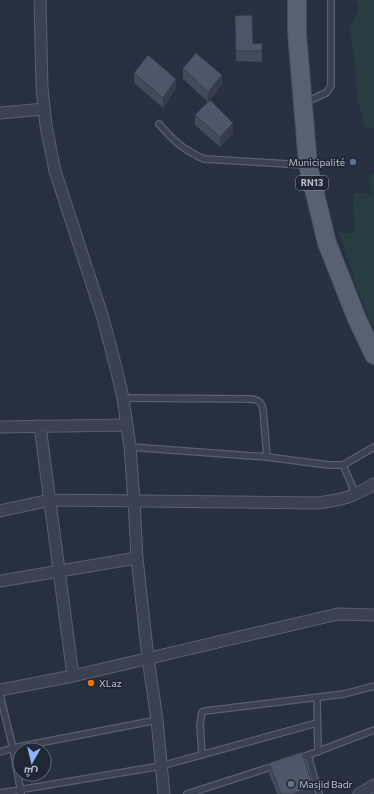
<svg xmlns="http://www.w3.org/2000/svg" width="374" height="794" viewBox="0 0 374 794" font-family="Commissioner,Cairo,sans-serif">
<rect width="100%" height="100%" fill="#263040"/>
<path fill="#283d41" d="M355,0H374V128L364,126L358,100L350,26L359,9Z
M374,173V330L357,288L339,233H354L353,193L371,194L369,176Z"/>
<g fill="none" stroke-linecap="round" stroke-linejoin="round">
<g stroke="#58606d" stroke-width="8">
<path id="lane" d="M306,102L326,93L331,86V0
M159,124C174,141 182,149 204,159L305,165
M123,398L251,399C259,400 261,402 263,409L267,457
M130,447L267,457L329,465H343L374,447
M343,465L356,495
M0,695L13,748L21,793
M317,697L318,752
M0,752L13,748L157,720
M202,755L200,725L202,712L205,711L344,694L374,686
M308,755L319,794
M298,759L374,730
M0,793L161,766L317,723
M187,794L274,766"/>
</g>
<g stroke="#58606d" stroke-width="13">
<path id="street" d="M40,0L42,88L46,126L55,171L103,318L116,368L123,398L130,447L134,501L137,558L148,658L157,720L164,794
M0,113L44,109
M40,426L73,676
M0,427L127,425
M0,511L50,500L317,503C342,500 353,497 374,484
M0,581L137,558
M0,690L73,676L338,614L374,615
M359,794L374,785"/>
</g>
<g stroke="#444b59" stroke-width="20">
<path id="primary" d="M297,0V33L308,165L327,243L357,319L374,355"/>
</g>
<use href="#lane" stroke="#3a4250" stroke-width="5.5"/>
<use href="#street" stroke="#3a4250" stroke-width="11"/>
<use href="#primary" stroke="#586170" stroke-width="18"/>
</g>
<path fill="#414b5a" d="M235,16L253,44L262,43V62L236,61Z
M183,68L222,85L210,100L233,133L220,147L195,125V115L208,102L183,79Z
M134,73L176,89L163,108L134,83Z
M269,763L313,794H277L269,773Z"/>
<path fill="#353d4a" d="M222,75V85L208,102V92Z
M176,79V89L163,108V98Z
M233,123V133L220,147V137Z
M313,786V794H293Z"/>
<path fill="#4c5769" stroke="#353d4a" d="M252,15L253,44L262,43V51H236L235,16Z
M196,53L222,75L208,92L183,68Z
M148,55L176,79L163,98L134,73Z
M210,100L233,123L220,137L195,115Z
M302,752L313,786L293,794H281L269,763Z"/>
<circle fill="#5c6f8a" stroke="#1f2735" stroke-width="1.5" cx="353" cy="162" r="4"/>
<circle fill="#e8710a" stroke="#1f2735" stroke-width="1.5" cx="91" cy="683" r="4"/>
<circle fill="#6b7280" stroke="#1f2735" stroke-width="1.5" cx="291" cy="784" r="4"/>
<g text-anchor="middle" stroke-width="3.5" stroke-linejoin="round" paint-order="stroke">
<rect fill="#1f2735" stroke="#89919d" stroke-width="1" x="296" y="176" width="32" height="14" rx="3"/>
<g font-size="9" font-weight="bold" fill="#b7beca">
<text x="312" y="186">RN13</text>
</g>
<g font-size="10" fill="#b7beca" stroke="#1f2735" text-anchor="start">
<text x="345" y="166" text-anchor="end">Municipalité</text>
<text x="99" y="687">XLaz</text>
<text x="299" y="788">Masjid Badr</text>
</g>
</g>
<g transform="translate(32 762) rotate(188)"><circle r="19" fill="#1f2735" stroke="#5c6371"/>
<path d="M0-3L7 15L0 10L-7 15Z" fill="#91b4f6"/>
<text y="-6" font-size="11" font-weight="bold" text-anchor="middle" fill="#b7beca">ش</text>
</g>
</svg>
